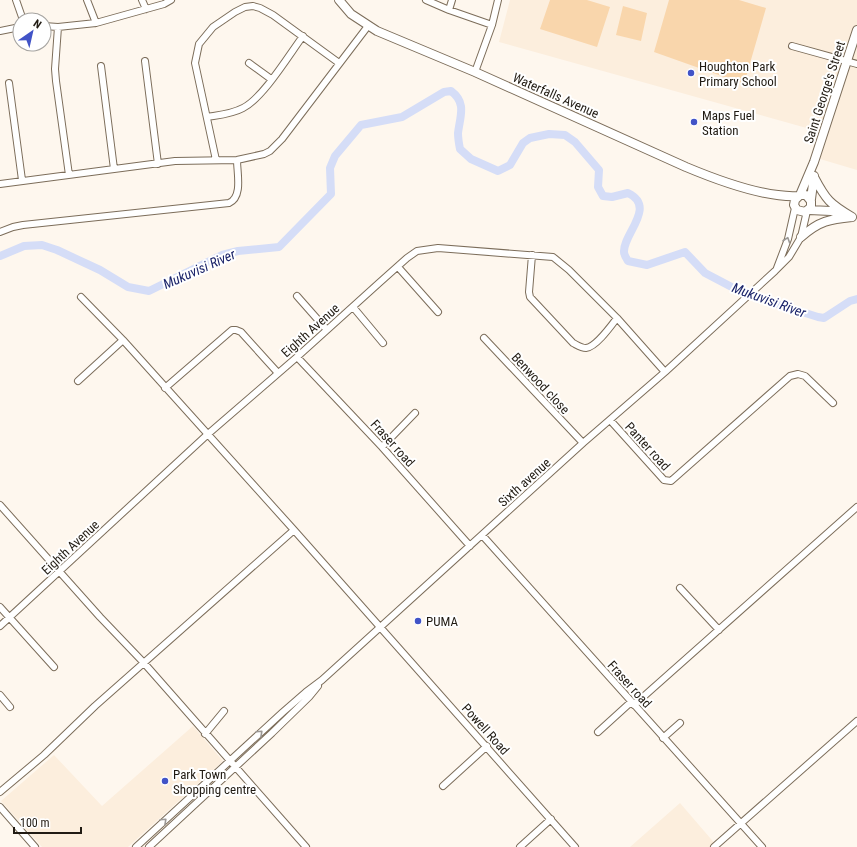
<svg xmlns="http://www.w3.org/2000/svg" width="857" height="847" viewBox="0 0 857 847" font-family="'Roboto Condensed',sans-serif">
<rect width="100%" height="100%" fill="#fef7ee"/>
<path fill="#fceedd" d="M510,0H857V170L820,159L828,134L499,42Z
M193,726L223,761L128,847H42L1,801L54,755L102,806Z
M680,803L717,846L716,847H630Z"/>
<path fill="#f9d6ac" d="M550,0H587L610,7L597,47L540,29Z
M669,0H739L766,8L744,84L654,52Z
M623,6L647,13L641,41L616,35Z"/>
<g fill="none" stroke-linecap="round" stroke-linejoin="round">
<path stroke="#d5ddf7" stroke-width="8" d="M0,256L24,246L42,245L57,250L100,270L128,287L149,291L222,255L238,251L279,247L331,194L330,168L335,156L361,125L402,117L444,92L451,91C467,103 460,116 458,133C458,138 459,144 460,149L471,159L498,171L510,165L523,143L530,138L549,134L565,135L575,142L599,170L598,187L603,196L612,197L628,193C657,207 623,234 624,252C624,255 626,258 628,261L647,265L685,252L705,273L745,294L818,317L824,318L850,301L857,299"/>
<g stroke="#7c6d5a" stroke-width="8">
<path id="minor" d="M16,0L23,20
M87,0L96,23
M142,0L146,9
M426,0L449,10L492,25
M449,10L452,0
M44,26L58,27L96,23L164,4L171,0
M58,27L55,69L56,81L69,175
M0,31L20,27
M792,46L857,64
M145,61L158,164
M249,63L271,79
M101,66L114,169
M475,72L492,25L498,0
M9,83L22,180
M207,117C219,115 232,114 243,108C263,98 289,55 303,36
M216,160L195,63L199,44L213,27L235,12L245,7L253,6L260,8L273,15L339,63
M0,184L175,161L237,160L264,154L270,151L282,139L368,26
M0,232L13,227L23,225L229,203C243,197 237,173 237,160
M532,255L529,292L530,297L573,343C577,345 581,348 586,348C596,347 611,326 617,318
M398,267L438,312
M777,268L788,239L795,208
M297,296L327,330
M81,297L123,340L294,530L575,847
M353,307L383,343
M484,338L583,443
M297,357L382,447L470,546
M78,381L123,340
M165,388L232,330H236L241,332L278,373
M610,420L664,480L671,481L790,376L798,374L805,376L833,403
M382,447L415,413
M0,505L100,617L144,663L306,847
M482,535L762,847
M680,588L719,630
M0,607L54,667
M0,626L208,434L297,357L379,283L407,258L417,251L438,248L553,257L569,270L617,318L665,372
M0,695L10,707
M634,705L857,507
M598,732L631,702
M205,734L224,711
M663,738L680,723
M443,786L487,746
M0,792L44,755L95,706L294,530
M0,807L35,847
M136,847L283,712L306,692L322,680L583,443L665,372L775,271L789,257L801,237L807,211
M149,847L272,733L309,697L318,686
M520,847L551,819
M714,847L857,721"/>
</g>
<g stroke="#7c6d5a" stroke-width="10">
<path id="major" d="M339,0L351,14L377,31L475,72L686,167C717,180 764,198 798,196
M814,177C826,200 830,204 852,217
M800,195H806L811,201V207L805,212L797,210L794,205L795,200L800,195L814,162L857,30
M811,199L814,176
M809,210L831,211L844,215
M801,237C819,221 830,219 852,217"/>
</g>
<use href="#minor" stroke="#fff" stroke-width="6"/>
<use href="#major" stroke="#fff" stroke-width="8"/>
</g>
<defs><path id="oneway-chevron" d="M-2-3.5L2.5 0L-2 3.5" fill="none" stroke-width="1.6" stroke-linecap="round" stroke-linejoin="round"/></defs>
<g stroke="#9b9895">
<use href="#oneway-chevron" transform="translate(787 240) rotate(-71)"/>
<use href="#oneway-chevron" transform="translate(260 733) rotate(-43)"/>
<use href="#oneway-chevron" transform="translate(164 821) rotate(-43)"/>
</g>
<g fill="#4153c7" stroke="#fff" stroke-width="1.5">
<circle cx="691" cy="73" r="4"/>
<circle cx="694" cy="122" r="4"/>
<circle cx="418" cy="621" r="4"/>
<circle cx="165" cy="781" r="4"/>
</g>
<g text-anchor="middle" stroke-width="4" stroke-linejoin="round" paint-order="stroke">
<g font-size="13" fill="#211b13" stroke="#fff" text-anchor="start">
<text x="699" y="71">Houghton Park<tspan x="699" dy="15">Primary School</tspan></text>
<text x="702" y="120">Maps Fuel<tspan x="702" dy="15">Station</tspan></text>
<text x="426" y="626">PUMA</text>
<text x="173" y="779">Park Town<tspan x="173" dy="15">Shopping centre</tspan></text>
</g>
<g font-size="13" fill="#211b13" stroke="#fff">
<text transform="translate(824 92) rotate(-72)" y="5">Saint George's Street</text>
<text transform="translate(556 95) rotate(24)" y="5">Waterfalls Avenue</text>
<text transform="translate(310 330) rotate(-42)" y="5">Eighth Avenue</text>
<text transform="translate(541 383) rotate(47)" y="5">Benwood close</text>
<text transform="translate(393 443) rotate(48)" y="5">Fraser road</text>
<text transform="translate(648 446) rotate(48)" y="5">Panter road</text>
<text transform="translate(524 482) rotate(-42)" y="5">Sixth avenue</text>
<text transform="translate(70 547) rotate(-43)" y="5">Eighth Avenue</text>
<text transform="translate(630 684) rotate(48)" y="5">Fraser road</text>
<text transform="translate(486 729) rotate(48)" y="5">Powell Road</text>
</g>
<g font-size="14" font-style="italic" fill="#1b246a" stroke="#fff">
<text transform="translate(199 269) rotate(-24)" y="5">Mukuvisi River</text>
<text transform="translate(769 300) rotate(20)" y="5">Mukuvisi River</text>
</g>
</g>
<g transform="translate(32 32) rotate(34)"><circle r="19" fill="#ffffff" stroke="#a6a4a1"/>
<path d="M0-3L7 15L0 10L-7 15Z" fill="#4153c7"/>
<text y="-6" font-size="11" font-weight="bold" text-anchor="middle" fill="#211b13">N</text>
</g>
<path d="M14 827v6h67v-6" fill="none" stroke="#211b13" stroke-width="2"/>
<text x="20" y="827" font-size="12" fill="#211b13" stroke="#ffffff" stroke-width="3" paint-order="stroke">100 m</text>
</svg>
